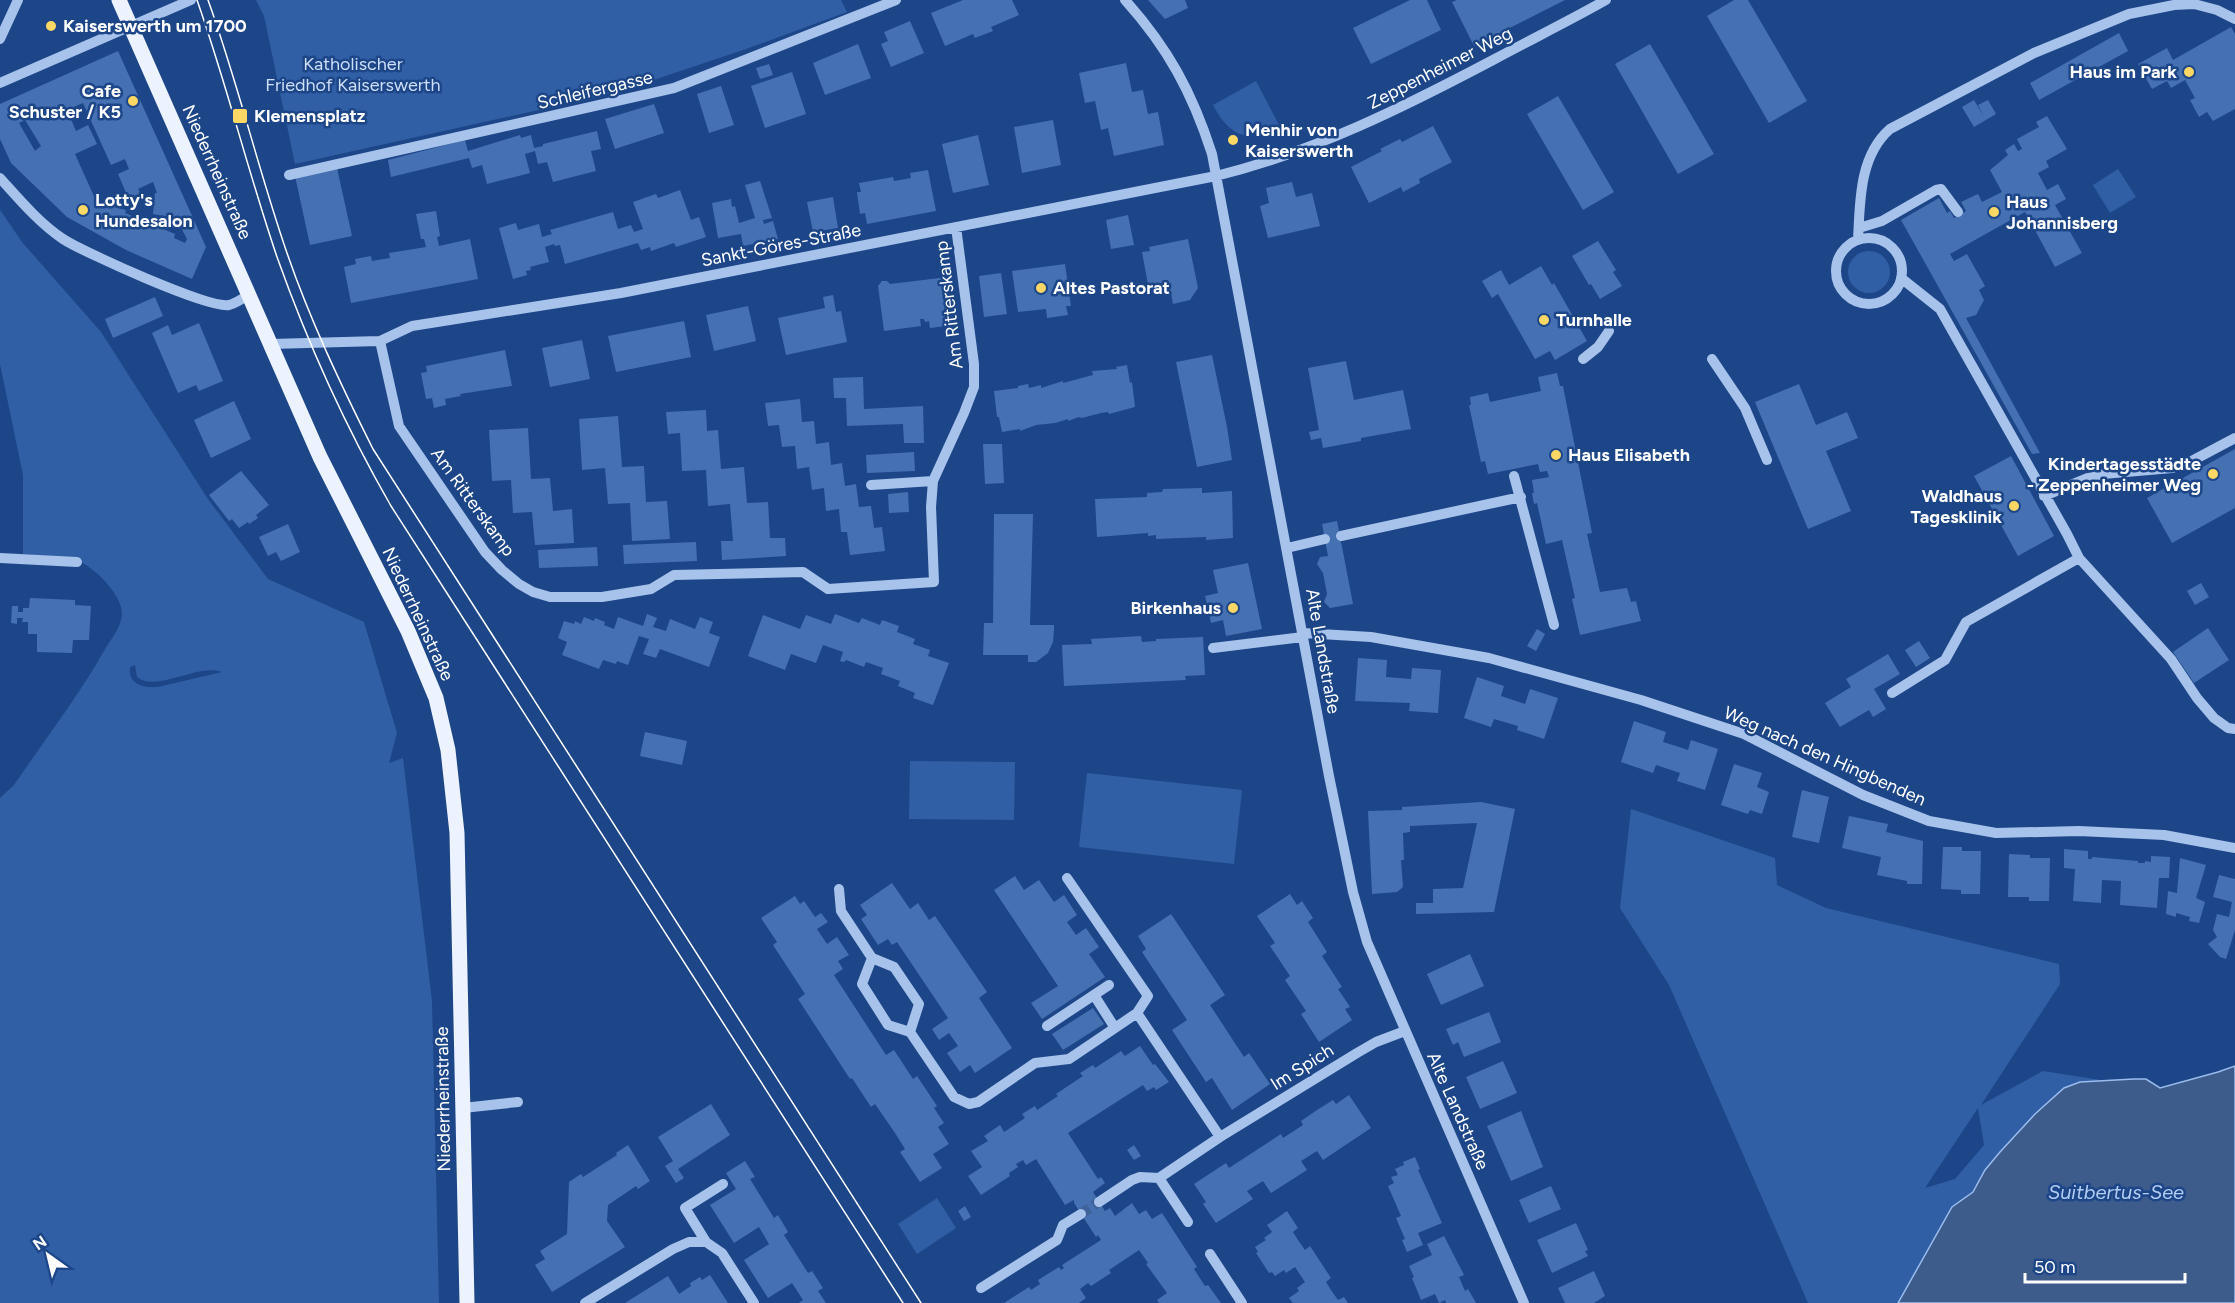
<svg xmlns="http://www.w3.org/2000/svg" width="2235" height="1303" viewBox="0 0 2235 1303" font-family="Figtree,sans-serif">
<rect width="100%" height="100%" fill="#1d4688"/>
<path fill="#305fa6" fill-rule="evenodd" d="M256,0H841L847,12L746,49L615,93L295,164L264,16Z
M1256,81L1280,127C1247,143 1230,137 1213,105Z
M2118,169L2136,197L2110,213L2093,185Z
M0,210L22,242L101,332L208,499L268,579L364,622L397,733L389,763L403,758L432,1001L439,1303H0V798L14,785C44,741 77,698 104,651C110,640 121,628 122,615C123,595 94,567 77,560C67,555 36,556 23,554V475L0,364ZM135,665L137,677C157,693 197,663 222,672L158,687C143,688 128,685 130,667Z
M1848 272a21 21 0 1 1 42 0a21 21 0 1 1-42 0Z
M910,761L1015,762L1014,820L909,819Z
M1087,773L1242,790L1234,864L1079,847Z
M1631,809L1775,858L1777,885L1826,908L2059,964L2060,984L1981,1105L2043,1071L2107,1081L2080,1082L2064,1088L2035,1115L1985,1170L1973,1192L1952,1207L1898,1303H1808L1669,985L1620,908ZM1978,1108L1984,1145L1955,1179L1925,1188Z
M937,1198L956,1228L917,1254L898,1224Z"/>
<path fill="#3d5b8b" stroke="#9abded" stroke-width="1.5" d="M2235,1066V1303H1898L1952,1207L1973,1192L1985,1170L2000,1152L2035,1114L2064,1088L2080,1082L2134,1079H2146L2160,1088L2218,1072Z"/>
<path fill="#4570b1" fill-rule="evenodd" d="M963,0H1012L1019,15L991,27L993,31L975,38L973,34L945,46L931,13Z
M1148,0H1185L1188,8L1165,19Z
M1410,0H1427L1441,30L1371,64L1353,28Z
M1457,0H1565L1474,46L1452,2Z
M1734,0H1748L1807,101L1769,123L1707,16Z
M910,21L924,53L891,67L881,44L888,41L884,32Z
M2231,27L2235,34V109L2213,121L2207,112L2199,117L2190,100L2195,98L2185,80L2171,88L2167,81L2152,89L2138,64L2167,48L2173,60Z
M2119,33L2128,51L2039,100L2030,83Z
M858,44L871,78L825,95L813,63Z
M1650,44L1714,154L1678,174L1615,64Z
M118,51L206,247L192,279L126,250L67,217L11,163L0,139V104ZM83,103L111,165L125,159L129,169L118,174L127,195L125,203L138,206L141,194L138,189L153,182L157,193H155L153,214L176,218L187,239L185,243L174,238L175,234L125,213L126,210L97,203L75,154L97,144L88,125L76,131L67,110ZM25,120L41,146L35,151L19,123Z
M1126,63L1132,92L1143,90L1148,114L1158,112L1164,145L1114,156L1108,128L1101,130L1095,101L1085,103L1079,73Z
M769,64L773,75L760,79L756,68Z
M792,72L806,114L765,128L751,86Z
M721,86L734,125L709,133L697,94Z
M1558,96L1614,192L1583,210L1527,114Z
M1974,100L1984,117L1978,105L1988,100L1996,114L1974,127L1962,107Z
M654,104L664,133L615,149L605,119Z
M2047,116L2067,149L2046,161L2049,167L2038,173L2047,190L2058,184L2066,199L2055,205L2082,253L2055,267L2025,212L1950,254L1954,261L1967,254L1985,286L1979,290L1984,300L1976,315L1966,318L2040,453L2032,454L1901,220L1939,198L1947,213L1950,211L1954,218L1966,211L1961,202L1978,194L1982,202L2002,192L1990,170L2008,155L2005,150L2014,144L2018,151L2022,149L2017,139L2039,127L2036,122Z
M1053,120L1061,165L1022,173L1014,127Z
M1433,126L1452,162L1419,179L1420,183L1403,192L1401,187L1369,203L1351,167L1382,151L1380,149L1400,139L1402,142Z
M597,131L601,149L591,151L596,171L553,182L547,162L538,164L535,151L525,154L530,173L487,184L482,165L472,168L469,158L391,177L388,160L465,140L468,151L520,135L521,138L531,135L534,148L543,146V144Z
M978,135L989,185L953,193L942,144Z
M337,168L352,236L310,245L295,176Z
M928,170L936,211L867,224L865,213L860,214L857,192H861L859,183L893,177L894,181L911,178L910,173Z
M760,181L772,218L763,220L764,224L773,221L778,239L743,246L741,234L718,238L712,203L731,199L732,207L735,206L739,223L755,218L745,185Z
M1292,182L1296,197L1312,193L1320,226L1268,238L1260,206L1269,203L1266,188Z
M680,190L691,220L699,217L706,237L676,247L674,243L651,251L650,247L641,250L638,243L565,264L560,245L555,246L554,244L545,247L549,262L530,267L531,270L526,271L527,275L513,279L499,228L516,223L518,230L539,224L542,237L552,234L550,230L613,212L618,229L631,225L634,232L643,229L633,202L656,194L658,198Z
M833,197L838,228L813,232L807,202Z
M436,211L440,236L437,237L439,246L470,239L478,279L351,303L344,267L356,264L355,259L371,256L372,261L390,258L389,253L426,247L424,239H421L416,214Z
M1128,215L1134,245L1111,249L1106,220Z
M1188,239L1198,288L1190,300L1173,304L1171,293L1160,295L1159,288L1149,290L1142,252L1150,251L1149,247Z
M1598,241L1616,270L1613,272L1622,286L1600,299L1591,284L1589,285L1572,256Z
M1065,264L1071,306H1066L1068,315L1047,318L1046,309L1018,312L1012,271Z
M1541,266L1552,285L1554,283L1587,341L1555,360L1550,351L1535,359L1498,294L1492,298L1482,281L1501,270L1509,285Z
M1001,273L1007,314L984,317L979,276Z
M948,277L952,319L945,320L946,326L930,328L929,321L925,322L924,319H920L921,326L884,331L878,286L882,281H887L890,284Z
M833,295L836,312L841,311L847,342L786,355L778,318L825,308L823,297Z
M155,297L163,316L113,338L105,319Z
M748,306L756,341L714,351L706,315Z
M684,321L691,357L616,372L608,336Z
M199,323L223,381L199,391L196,385L178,393L152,333L168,325L172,335Z
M582,340L590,379L550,387L542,348Z
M505,350L512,386L460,394L461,396L445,399L446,405L434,408L432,398L426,399L421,373L427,372L426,366Z
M1212,355L1227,427L1232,460L1197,467L1176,362Z
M1346,361L1354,400L1403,390L1411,429L1361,438V441L1323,448L1321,438L1311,440L1309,432L1319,430L1308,368Z
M1127,365L1130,383L1132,382L1135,407L1109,414L1108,412L1101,413L1082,418L1079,417L1068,421V419L1055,423L1036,425L1020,431V429L1002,432L999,417H997L994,391L1018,388V386L1028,384L1029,388L1041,385V388L1063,381V383L1093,375L1092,371L1117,369L1116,367Z
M1557,373L1560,386H1563L1574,442L1592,533L1587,534L1600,592L1627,588L1631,602L1636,601L1641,621L1580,635L1572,599L1575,598L1562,540L1546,544L1537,503L1534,504L1532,493H1534L1532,480L1549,477L1547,471L1540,472L1538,464L1488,474L1485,461L1481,462L1469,405H1471L1470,397L1488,393L1490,402L1541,391L1538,377Z
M863,377L864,409L923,406L924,443H904L903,424L847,426L846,398H834L833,378Z
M1799,384L1816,425L1847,412L1858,438L1826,451L1851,511L1808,529L1755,402Z
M800,399L802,422L814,421L816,444L829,442L831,465L842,463L845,486L856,484L859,507L871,506L874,528L882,527L885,551L850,555L847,532H841L839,509L826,511L824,488L812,490L809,467L797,469L795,446L782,447L779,425L768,426L765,403Z
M234,401L251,439L211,458L194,420Z
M706,410L707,431L718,430L721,469L744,467L747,503L768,502L770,538H785L786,556L722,560L721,541H733L730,504L708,506L706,470L682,471L680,433L668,434L666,412Z
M618,416L622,467L644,466L646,502L667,501L670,539L632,541L630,503L608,504L605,468L582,470L579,419Z
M528,428L531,479L550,478L553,511L572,509L574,543L535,545L532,512L513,513L511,480L492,481L489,430Z
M983,444H1002L1004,483L985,484Z
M2235,449V508L2172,543L2147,498Z
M914,452L915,471L867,473L866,455Z
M2011,456L2054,536L2018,556L1974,476Z
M241,471L269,505L256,515L258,518L249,524L248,522L239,528L232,519L229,521L209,495Z
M1202,488V493L1232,491L1233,538L1206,540V537L1156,539V535L1148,536V533L1097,537L1095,499L1147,497V493L1162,492L1163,489Z
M908,492L909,512L889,513L888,494Z
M994,514H1033L1030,625H1054V630L1053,642L1048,653L1036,662H1028V655H983L984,623H993Z
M1337,521L1353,604L1330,608L1324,602L1327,594L1323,573L1317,564L1320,557L1328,556L1322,524Z
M288,524L300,552L281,561L276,552L268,556L259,537Z
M696,542L697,561L624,564L623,545Z
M597,547L598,566L539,568L538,550Z
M1248,563L1262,629L1226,636L1223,620L1211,623L1205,596L1218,593L1213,570Z
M2201,583L2209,597L2195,605L2187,591Z
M30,598L75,600V605L91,606L89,640H73L72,653L37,652V634H28V622H22L23,618H17V624L11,623L12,606H18V612H23V608H29Z
M647,614L657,618L653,627L666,631L670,619L695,629L700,617L713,622L709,633L720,637L709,667L660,649L656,658L643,654L649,639L639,636L628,665L617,661L616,664L603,660L599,669L562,655L567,642L558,638L564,621L574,624L575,621L581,624L584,617L594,621L595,618L605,622L604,625L614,629L618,617L643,626Z
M835,614L859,623L862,618L880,625L882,620L899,626L897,632L915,639L913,644L930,650L928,656L949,663L933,705L913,698L915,693L898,686L900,681L881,674L883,668L866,662L864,667L846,660L844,662L840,661L843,652L823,645L816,663L791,654L785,670L748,656L763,615L800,629L806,615L831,624Z
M2208,628L2229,660L2194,683L2173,652Z
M1537,629L1545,634L1536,651L1527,646Z
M1141,636L1142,642L1156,641V639L1203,637L1205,675L1185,676L1186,680L1064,686L1062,645L1092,644L1091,639Z
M1919,641L1930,658L1916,667L1905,650Z
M1888,654L1900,674L1874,689L1886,709L1873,717L1869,710L1840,727L1825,703L1851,687L1846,679Z
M1358,658L1387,660L1386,677L1411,679L1412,668L1441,670L1438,713L1409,711L1410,703L1355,701Z
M1477,677L1504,686L1501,696L1525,704L1530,689L1558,698L1544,739L1517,730L1518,726L1494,719L1491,727L1464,718Z
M1634,721L1666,732L1663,742L1676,746L1688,750L1691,740L1718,749L1705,790L1677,781L1680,773L1656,765L1653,773L1621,762Z
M645,732L687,741L682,765L640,756Z
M1734,764L1762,773L1757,787L1769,792L1762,814L1750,810L1748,814L1721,805Z
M1802,790L1829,797L1819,843L1792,837Z
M1481,802L1515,809L1494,912L1416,914V903H1433V889L1463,888L1477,823L1410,826V832L1403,833L1404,860H1401L1403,887L1397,892L1372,894L1368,811L1402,810V807Z
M1849,816L1888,824L1886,832L1923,841L1922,884H1907V881L1877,875L1881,857L1842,848Z
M1943,847H1962V851H1981L1980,894H1961V890L1941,889Z
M2064,849L2088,851V859H2092V857L2104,858L2138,861V863H2145V861L2151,862V856L2170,857L2169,878H2159L2157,908L2120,905L2121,881L2102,880L2101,903L2073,901L2075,869L2064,868Z
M2009,854L2030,855V858H2050L2049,901H2029V897H2008Z
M2180,858L2206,865L2196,898L2205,902L2199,923L2189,921L2190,917L2176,913V917L2166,914L2168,891L2177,893Z
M2219,875L2235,879V930L2226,959L2220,957L2208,944L2217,937L2213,930L2217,914L2229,917L2232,902L2213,897Z
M1015,876L1024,890L1039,880L1054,902L1064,895L1077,915L1067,922L1076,935L1086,928L1099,947L1089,954L1105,977L1042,1019L1031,1003L1058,986L994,890Z
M892,883L910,909L918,903L929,920L935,916L987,992L979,998L1012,1048L975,1073L970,1065L960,1072L947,1053L958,1046L949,1033L939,1040L932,1029L948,1018L897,942L892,945L888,939L878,945L861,919L867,915L860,905Z
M1290,894L1297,905L1302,901L1313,918L1308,922L1327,952L1322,956L1342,987L1338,989L1350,1007L1345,1009L1352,1020L1319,1042L1301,1014L1306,1011L1285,980L1290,976L1270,946L1275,943L1257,916Z
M795,896L800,904L804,901L815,917L821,913L828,922L817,929L827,944L837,937L849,955L838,961L843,969L834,975L886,1055L894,1050L913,1079L917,1076L937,1106L934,1108L944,1123L938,1127L949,1144L933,1154L942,1168L920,1182L900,1152L905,1149L895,1133L875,1104L871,1107L852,1078L850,1079L798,999L805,994L773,945L777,942L761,918Z
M1171,914L1225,995L1210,1005L1244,1057L1249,1053L1270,1084L1232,1110L1212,1078L1206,1082L1172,1030L1187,1020L1142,952L1146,949L1138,936Z
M1470,954L1484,986L1441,1005L1427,974Z
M1093,1008L1104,1024L1063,1050L1052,1034Z
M1489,1012L1501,1042L1464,1057L1458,1042L1453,1045L1446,1029Z
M1140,1046L1153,1065L1155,1064L1169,1082L1156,1090L1154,1087L1147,1091L1143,1085L1068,1133L1098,1179L1101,1177L1105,1183L1093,1192L1105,1211L1110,1208L1115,1216L1132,1203L1139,1214L1146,1210L1152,1219L1162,1213L1197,1267L1194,1269L1205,1286L1208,1285L1221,1303H1159L1157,1300L1167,1293L1146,1264L1148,1263L1139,1250L1109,1270L1111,1273L1091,1286L1088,1283L1080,1289L1086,1298L1079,1303H1004L1029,1287L1031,1290L1040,1284L1038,1280L1059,1267L1061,1270L1064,1268L1062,1265L1101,1240L1098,1235L1096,1237L1074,1203V1200L1065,1205L1036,1159L1026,1165L1023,1160L1016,1164L1018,1167L1009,1173L1010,1176L981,1195L968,1176L982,1167L971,1151L988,1141L984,1136L1000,1125L1004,1132L1025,1118L1022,1114L1035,1106L1037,1110L1058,1096L1056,1094L1083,1076L1080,1073L1093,1065L1095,1068L1121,1051L1125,1056Z
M1503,1061L1517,1093L1480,1109L1466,1077Z
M1349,1095L1371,1128L1323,1160L1317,1151L1301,1161L1307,1170L1271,1193L1263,1181L1247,1191L1253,1199L1216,1223L1203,1204L1206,1202L1194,1184L1226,1163L1229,1168L1281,1134L1283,1138L1303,1125L1301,1121L1317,1110L1333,1100L1336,1104Z
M711,1104L730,1135L678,1169L684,1178L676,1183L665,1166L673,1161L658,1137Z
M1521,1111L1543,1167L1511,1181L1487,1126Z
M628,1145L650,1181L638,1189L636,1186L608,1205L607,1221L625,1247L552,1292L535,1265L545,1259L540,1251L567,1234L569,1182L581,1174L583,1177L617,1155L616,1153Z
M1134,1145L1141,1156L1134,1160L1127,1150Z
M1415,1157L1420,1169L1418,1170L1442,1223L1418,1233L1423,1245L1407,1252L1402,1240L1405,1239L1396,1218L1401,1216L1388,1186L1394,1183L1391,1177L1398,1175L1395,1169L1404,1165L1403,1162Z
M745,1161L755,1177L750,1179L774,1218L778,1215L788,1232L784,1235L808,1273L812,1271L823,1288L818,1291L826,1303H799L803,1300L792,1283L768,1298L744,1260L769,1244L759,1227L734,1243L710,1205L736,1189L726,1173Z
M1551,1186L1561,1209L1529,1223L1519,1200Z
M965,1206L971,1217L964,1221L958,1211Z
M1287,1211L1298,1228L1293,1232L1298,1240L1305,1250L1310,1246L1331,1278L1326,1282L1331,1290L1338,1300L1344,1297L1348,1303H1293L1289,1298L1299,1291L1297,1288L1305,1282L1295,1267L1286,1273L1284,1270L1275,1276L1272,1272L1269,1273L1256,1253L1258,1252L1255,1247L1266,1240L1264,1238L1272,1232L1267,1225Z
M1576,1223L1588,1250L1585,1251L1588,1256L1552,1273L1537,1240Z
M1444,1236L1464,1275L1459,1277L1465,1291L1468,1289L1476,1303H1446L1445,1300L1439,1303L1435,1294L1421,1300L1412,1278L1414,1277L1409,1266L1432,1255L1427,1244Z
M1594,1271L1605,1296L1594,1303H1565L1558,1288Z
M710,1275L728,1303H625L668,1276L679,1294L691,1286L690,1283L700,1277L702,1280Z"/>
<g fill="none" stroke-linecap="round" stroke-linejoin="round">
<path stroke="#3f629a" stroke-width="10" stroke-dasharray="10 5" stroke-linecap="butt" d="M1081,1214L1099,1202"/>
<path stroke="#a7c2eb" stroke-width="10" d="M1125,0C1168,48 1192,92 1212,154L1329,776L1353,892L1367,942L1524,1303
M0,39L18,0
M0,83L191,0
M289,175L674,88L896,0
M0,178C19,199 39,223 63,239C83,252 209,309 229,305C235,304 243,298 249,295
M1859,228L1882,221L1936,190L1941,189L1958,212
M1836 271a33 33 0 1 1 66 0a33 33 0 1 1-66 0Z
M1858,240C1860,202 1859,156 1890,129L2034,53L2129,14L2174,5L2194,4L2217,10L2235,19
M1901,278L1940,309L2067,534L2079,558L2171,659L2197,698L2214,718L2228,728L2235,729
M380,341L399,426L485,552L502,570L519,584L533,592L550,597H602L651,589L674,575L803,572L828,589L934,582L931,507L933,481L964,413L974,387V364L956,227
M271,344L380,341L412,326L621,293L1216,176C1314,152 1404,107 1493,60C1530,40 1569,21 1606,0
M1583,359L1598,347L1609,331
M1712,359L1745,408L1767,460
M1514,476L1554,625
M871,485L933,481
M2044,496L2088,478L2103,474L2172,468L2188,463L2235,438
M1341,536L1521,497
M1287,548L1325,539
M0,558L77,562
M1303,633L1371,637L1489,658L1641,700L1744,734L1863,795L1929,821L1996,833L2079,831L2164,835L2235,848
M1213,648L1303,637
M1892,693L1945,660L1966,622L2079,558
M1067,878L1148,996L1137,1013L1220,1137
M839,889L841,911L872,958
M1094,995L1115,1028
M1047,1026L1109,985
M910,1032L888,1025L862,984L872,958L894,967L919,1004L910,1032L954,1097L969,1104L978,1102L1035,1063L1069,1059L1137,1013
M463,1108L518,1102
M1159,1178L1188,1222
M1099,1202L1132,1180L1140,1177L1159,1178L1220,1137L1357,1053L1376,1042L1405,1031
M706,1242L685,1208L723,1184
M1210,1254L1242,1303
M981,1288L1057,1240L1063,1225L1081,1214
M585,1303L673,1249L689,1242H706L722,1253L754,1303"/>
<path stroke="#ecf2ff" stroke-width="15" d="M119,0L320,457L408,631L436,698L448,750L457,833L467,1303"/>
<path stroke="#fff" stroke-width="1.5" d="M197,0C227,85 248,172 277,257C308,344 345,426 391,506L903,1303
M208,0C238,83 258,169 287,253C310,320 341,385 373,449L921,1303"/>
</g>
<g fill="#fbd765" stroke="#1d4688" stroke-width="2">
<circle cx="51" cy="26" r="6"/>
<circle cx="2189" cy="72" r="6"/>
<circle cx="133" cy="101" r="6"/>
<rect x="232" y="108" width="16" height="16" rx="3"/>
<circle cx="1233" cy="140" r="6"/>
<circle cx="83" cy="210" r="6"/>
<circle cx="1994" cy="212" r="6"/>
<circle cx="1041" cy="288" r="6"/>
<circle cx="1544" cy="320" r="6"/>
<circle cx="1556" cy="455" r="6"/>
<circle cx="2213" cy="474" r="6"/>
<circle cx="2014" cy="506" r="6"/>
<circle cx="1233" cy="608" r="6"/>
</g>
<g text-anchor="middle" stroke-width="5" stroke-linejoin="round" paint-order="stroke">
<g font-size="18" font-weight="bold" fill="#fff" stroke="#1d4688" text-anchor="start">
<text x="63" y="32">Kaiserswerth um 1700</text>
<text x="2177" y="78" text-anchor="end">Haus im Park</text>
<text x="121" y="97" text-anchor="end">Cafe<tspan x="121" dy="21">Schuster / K5</tspan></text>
<text x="254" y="122">Klemensplatz</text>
<text x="1245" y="136">Menhir von<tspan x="1245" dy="21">Kaiserswerth</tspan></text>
<text x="95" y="206">Lotty's<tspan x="95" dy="21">Hundesalon</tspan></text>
<text x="2006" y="208">Haus<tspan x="2006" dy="21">Johannisberg</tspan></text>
<text x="1053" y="294">Altes Pastorat</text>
<text x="1556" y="326">Turnhalle</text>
<text x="1568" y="461">Haus Elisabeth</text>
<text x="2201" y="470" text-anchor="end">Kindertagesstädte<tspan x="2201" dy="21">- Zeppenheimer Weg</tspan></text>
<text x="2002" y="502" text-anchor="end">Waldhaus<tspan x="2002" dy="21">Tagesklinik</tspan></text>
<text x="1221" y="614" text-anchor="end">Birkenhaus</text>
</g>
<g font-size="18" fill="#ccdef8" stroke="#1d4688">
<text x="353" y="70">Katholischer<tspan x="353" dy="21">Friedhof Kaiserswerth</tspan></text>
</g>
<g font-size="18" fill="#fff" stroke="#1d4688">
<text transform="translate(1440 68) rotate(-27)" y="6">Zeppenheimer Weg</text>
<text transform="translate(595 90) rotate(-13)" y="6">Schleifergasse</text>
<text transform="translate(217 172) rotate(66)" y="6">Niederrheinstraße</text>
<text transform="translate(781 245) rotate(-11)" y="6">Sankt-Göres-Straße</text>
<text transform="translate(949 305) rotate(-97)" y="6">Am Ritterskamp</text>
<text transform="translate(473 502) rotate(54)" y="6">Am Ritterskamp</text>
<text transform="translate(418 614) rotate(65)" y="6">Niederrheinstraße</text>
<text transform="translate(1323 651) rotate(80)" y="6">Alte Landstraße</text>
<text transform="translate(1825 756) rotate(24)" y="6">Weg nach den Hingbenden</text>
<text transform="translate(1302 1067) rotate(-32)" y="6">Im Spich</text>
<text transform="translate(443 1099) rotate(-91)" y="6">Niederrheinstraße</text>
<text transform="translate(1458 1111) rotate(66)" y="6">Alte Landstraße</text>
</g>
<g font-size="20" font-style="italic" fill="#b3cdf3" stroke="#1d4688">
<text x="2116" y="1199">Suitbertus-See</text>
</g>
</g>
<g transform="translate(48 1255) rotate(326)" stroke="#1d4688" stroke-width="4.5" paint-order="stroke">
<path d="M0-4.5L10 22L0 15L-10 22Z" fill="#ffffff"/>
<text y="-9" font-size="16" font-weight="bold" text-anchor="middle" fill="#ffffff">N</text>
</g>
<path d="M2025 1273v9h160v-9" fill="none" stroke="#ffffff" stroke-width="3"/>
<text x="2034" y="1273" font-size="18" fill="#ffffff" stroke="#1d4688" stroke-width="4.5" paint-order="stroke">50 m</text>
</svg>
